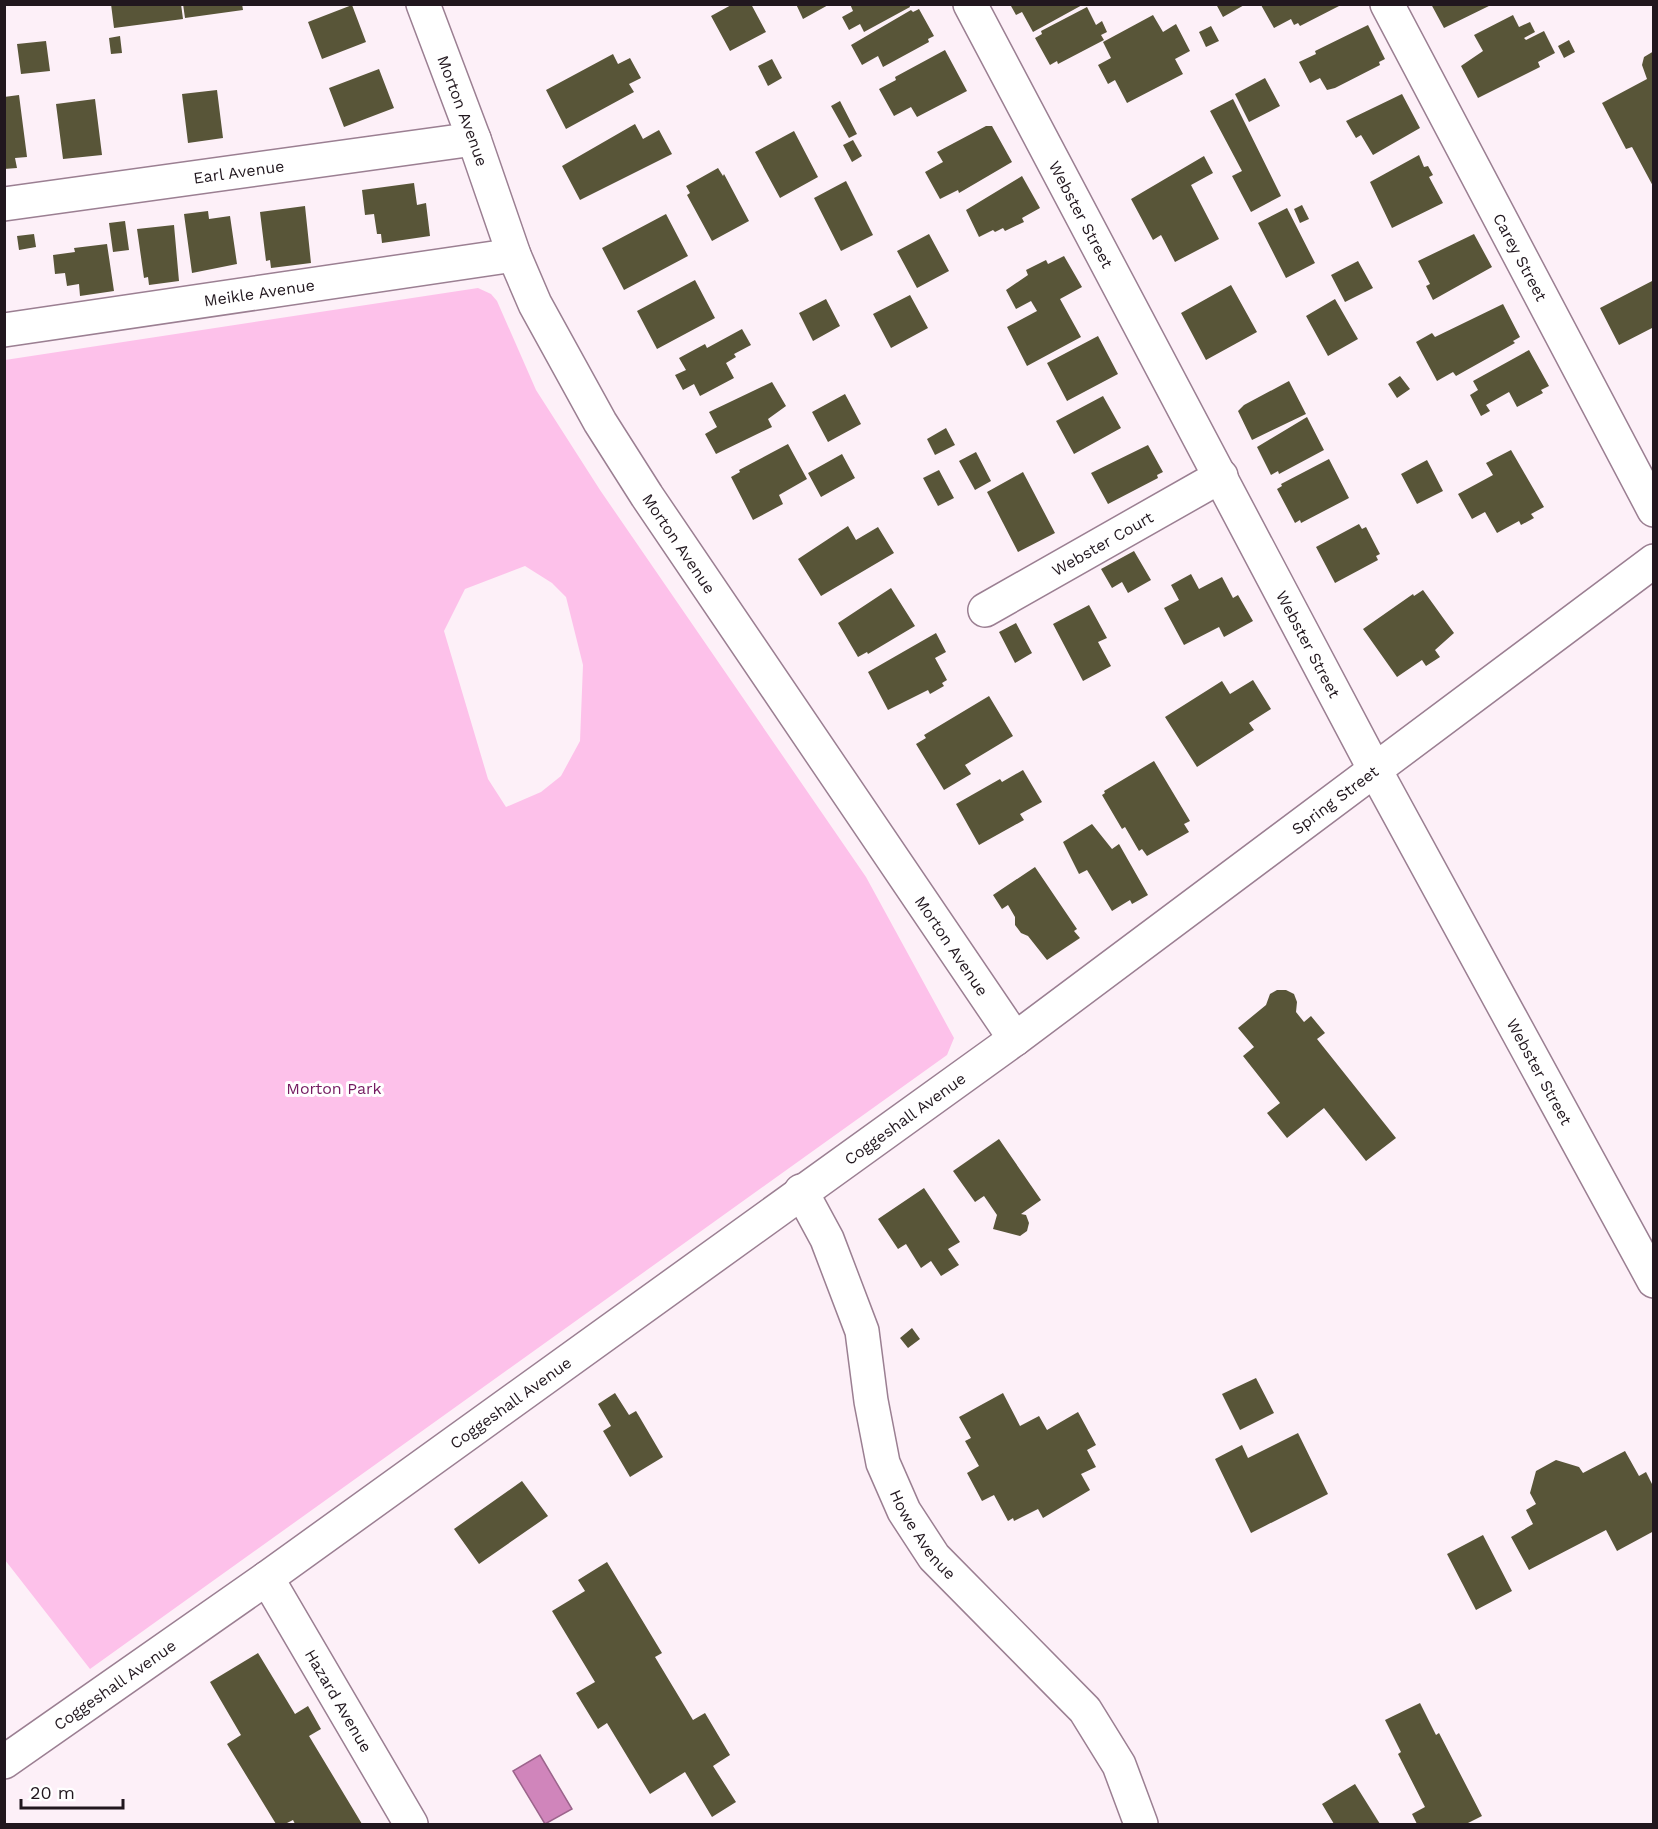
<svg xmlns="http://www.w3.org/2000/svg" width="1658" height="1829" viewBox="0 0 1658 1829" font-family="'Work Sans',sans-serif">
<rect width="100%" height="100%" fill="#fdf0f8"/>
<path fill="#fdc1ea" fill-rule="evenodd" d="M478,288L491,294L497,301L536,390L600,490L866,877L954,1038L947,1055L90,1669L5,1560V360ZM525,566L552,583L566,597L583,665L580,741L561,776L541,792L506,807L488,779L444,631L465,589Z"/>
<path fill="#d085bb" stroke="#9c648c" stroke-width="1.5" d="M540,1755L572,1809L545,1824L513,1771Z"/>
<path fill="#585538" d="M111,4H181L183,19L114,28Z
M183,4H242L243,10L185,18Z
M733,4H751L766,32L730,51L711,16Z
M796,4H830L803,19Z
M850,4H909L910,7L864,32L860,24L849,30L842,17L853,11Z
M1014,4H1084L1033,32L1022,12L1016,15L1011,6Z
M1216,4H1246L1223,17Z
M1431,4H1493L1444,28Z
M352,5L366,42L322,59L308,22Z
M1261,5H1341L1300,26L1298,23L1294,25L1291,19L1274,28Z
M1087,7L1096,25L1102,21L1107,32L1101,35L1104,40L1058,64L1057,61L1050,65L1035,38L1042,34L1041,31Z
M919,9L934,36L928,39L929,42L883,67L878,56L862,65L851,45L911,10L913,12Z
M1153,15L1163,32L1176,24L1190,51L1175,59L1183,74L1127,103L1115,80L1108,84L1098,65L1111,58L1103,42Z
M1513,15L1519,27L1530,22L1535,32L1524,38L1526,40L1544,31L1555,53L1538,62L1540,67L1478,98L1461,66L1483,51L1474,35Z
M1368,25L1385,59L1379,62L1380,65L1335,88L1327,90L1320,78L1310,83L1299,62L1316,54L1315,51Z
M1211,26L1219,41L1206,47L1199,32Z
M120,36L122,53L111,54L109,38Z
M1569,40L1575,52L1564,58L1558,46Z
M46,41L50,71L21,74L17,44Z
M945,50L967,91L917,117L911,107L894,116L879,89L896,80L895,77Z
M1654,51V188L1632,147L1626,149L1602,103L1647,79L1642,65L1644,57Z
M613,54L618,64L630,58L641,78L629,84L634,92L566,129L546,90Z
M772,59L782,78L768,86L758,66Z
M379,69L394,108L344,127L329,88Z
M1265,78L1280,106L1249,122L1235,94Z
M217,90L223,138L188,143L182,94Z
M1402,94L1420,128L1373,155L1361,135L1356,138L1346,121Z
M19,95L27,157L15,158L17,168L4,169V97Z
M95,99L102,155L63,159L56,104Z
M1233,99L1281,196L1251,212L1232,176L1242,171L1210,111Z
M840,101L857,134L849,138L831,106Z
M635,124L643,139L659,130L672,154L580,200L562,166Z
M986,126H992L1012,162L959,193L958,190L940,199L925,172L943,162L937,152Z
M794,131L818,177L780,198L755,152Z
M853,140L862,156L852,162L843,145Z
M1419,155L1424,167L1428,166L1433,175L1429,177L1443,203L1392,228L1370,182Z
M1204,156L1213,173L1191,185L1219,239L1175,262L1161,235L1153,240L1131,199Z
M718,168L723,176L724,174L749,221L712,241L687,195L690,193L686,186Z
M1022,176L1040,208L1022,218L1024,222L1005,231L1003,228L995,232L993,230L979,237L966,210Z
M846,181L873,235L841,251L814,198Z
M414,183L417,205L426,203L430,236L382,243L381,234H377L374,214L365,215L362,190Z
M1302,205L1309,219L1300,223L1294,209Z
M305,206L311,263L271,268L270,260L266,261L260,212Z
M1287,208L1315,263L1286,278L1258,223Z
M208,211L209,219L230,216L237,264L192,273L184,214Z
M666,214L688,256L624,290L602,248Z
M125,221L129,250L113,252L109,223Z
M174,225L179,281L149,285L148,277L144,278L137,229Z
M34,234L36,247L19,250L17,236Z
M929,234L949,271L917,288L897,251Z
M1474,234L1492,267L1433,300L1426,286L1430,284L1418,261Z
M107,244L114,291L80,296L79,284L67,286L65,273L55,274L53,255L75,252L74,248Z
M1064,256L1082,287L1060,299L1081,337L1027,366L1007,327L1037,311L1031,301L1016,309L1006,290L1028,275L1026,270L1046,260L1048,264Z
M1358,261L1373,288L1345,302L1331,275Z
M695,280L715,318L657,349L637,311Z
M1654,280V327L1619,345L1600,308Z
M1231,285L1257,332L1206,360L1181,313Z
M910,295L928,328L891,348L873,314Z
M826,299L840,326L813,341L799,313Z
M1335,299L1358,339L1328,356L1306,316Z
M1503,304L1520,337L1513,341L1515,343L1456,376L1453,372L1437,381L1416,342L1432,333L1435,337Z
M742,329L751,345L734,354L736,357L726,363L734,378L700,396L694,384L683,390L675,375L686,370L679,358L705,344L707,348Z
M1098,336L1118,374L1067,401L1047,363Z
M1529,350L1549,386L1541,390L1543,393L1517,407L1509,392L1486,405L1490,411L1481,416L1470,395L1478,390L1473,381Z
M1400,376L1410,389L1397,398L1388,384Z
M1289,381L1306,414L1252,440L1238,411L1244,405Z
M772,382L786,406L768,419L772,427L716,454L705,434L717,427L709,412Z
M845,394L861,424L828,442L812,412Z
M1103,396L1121,428L1074,454L1056,421Z
M1307,417L1324,450L1279,474L1278,471L1271,475L1257,447Z
M946,428L955,445L935,455L927,439Z
M788,444L807,479L779,495L783,504L753,520L731,477L740,472L739,470Z
M1148,445L1163,472L1157,475L1158,478L1108,504L1091,473Z
M1511,450L1544,507L1531,514L1534,518L1521,525L1519,521L1497,533L1485,512L1472,519L1458,494L1493,475L1486,463Z
M976,452L991,481L975,490L959,461Z
M842,454L855,478L821,497L808,473Z
M1329,459L1349,498L1301,523L1300,520L1295,523L1277,489L1282,486L1281,484Z
M1427,460L1443,491L1417,504L1401,474Z
M939,470L954,498L938,506L923,478Z
M1023,472L1055,533L1018,552L987,492Z
M1359,524L1362,529L1366,527L1380,554L1376,556L1378,560L1335,583L1316,547Z
M848,526L856,540L878,527L894,553L821,596L798,559Z
M1134,551L1151,580L1128,593L1122,582L1112,588L1101,569Z
M1191,574L1199,589L1222,577L1233,598L1238,595L1253,621L1224,637L1219,627L1184,645L1164,608L1179,600L1171,585Z
M891,588L915,626L868,654L867,652L858,657L838,623Z
M1423,590L1454,633L1435,650L1440,657L1426,666L1422,660L1397,677L1363,629L1413,594L1414,596Z
M1089,605L1107,638L1098,642L1111,666L1083,681L1053,624Z
M1016,623L1032,653L1015,663L999,632Z
M936,633L946,652L935,658L947,680L942,683L944,686L930,694L928,690L888,710L868,672Z
M1253,680L1271,709L1249,723L1254,730L1197,767L1165,717L1222,681L1230,694Z
M989,696L1013,736L965,765L971,774L944,790L916,744L926,738L924,735Z
M1154,761L1190,821L1184,824L1189,832L1147,856L1142,849L1139,851L1125,827L1122,829L1102,795L1105,793L1104,791Z
M1023,770L1042,802L1020,814L1024,820L979,845L956,804L1000,779L1002,782Z
M1092,824L1112,849L1119,844L1148,895L1132,904L1130,900L1112,911L1087,870L1079,874L1063,842Z
M1035,867L1077,929L1074,931L1080,938L1047,960L1028,936L1021,933L1015,925V917L1008,905L1002,909L993,895Z
M1277,990H1286L1294,994L1297,1002L1296,1012L1304,1022L1311,1016L1325,1033L1317,1039L1396,1138L1366,1161L1324,1108L1287,1138L1267,1113L1280,1103L1243,1056L1254,1047L1238,1028L1266,1005L1270,994Z
M999,1139L1041,1200L1021,1214L1026,1215L1029,1223L1027,1231L1020,1236L993,1229L997,1215L984,1196L975,1202L953,1171Z
M924,1188L960,1242L948,1249L959,1265L941,1276L931,1261L921,1268L906,1244L898,1249L878,1219Z
M912,1328L920,1339L908,1348L900,1338Z
M1256,1378L1274,1413L1240,1430L1222,1394Z
M615,1393L629,1415L636,1411L663,1457L630,1477L603,1431L611,1426L598,1404Z
M1003,1393L1020,1426L1039,1416L1047,1430L1078,1412L1096,1445L1087,1450L1096,1467L1081,1474L1090,1490L1043,1518L1038,1509L1014,1521L1013,1518L1008,1521L994,1495L982,1501L967,1473L979,1466L965,1441L971,1438L959,1417Z
M1298,1433L1328,1494L1251,1533L1215,1459L1242,1445L1248,1458Z
M1625,1451L1639,1476L1646,1472L1654,1488V1531L1617,1551L1606,1530L1529,1570L1511,1537L1533,1524L1526,1510L1536,1504L1530,1493L1536,1471L1556,1460L1579,1467L1583,1473Z
M522,1481L548,1516L479,1564L454,1529Z
M1483,1535L1512,1591L1476,1610L1447,1554Z
M607,1562L662,1653L655,1657L693,1720L705,1713L730,1755L713,1766L736,1802L712,1817L685,1772L650,1794L607,1723L598,1729L576,1693L595,1682L552,1611L585,1591L578,1580Z
M258,1653L295,1714L308,1706L321,1729L309,1736L362,1824H295L293,1820L285,1824H276L227,1744L241,1735L210,1682Z
M1420,1703L1436,1735L1439,1733L1482,1816L1466,1824H1417L1412,1814L1425,1807L1398,1754L1401,1752L1385,1720Z
M1355,1784L1380,1824H1334L1322,1804Z"/>
<g fill="none" stroke-linecap="round" stroke-linejoin="round">
<g stroke="#9b7f92" stroke-width="36">
<g id="minor">
<path id="s1" d="M970,4L1375,770L1654,1281"/>
<path id="s2" d="M1387,4L1654,510"/>
<path id="s3" d="M4,204L474,139"/>
<path id="s4" d="M4,330L514,255"/>
<path id="s5" d="M985,610L1221,476"/>
<path id="s6" d="M801,1191L827,1239L862,1331L871,1401L883,1463L904,1511L934,1557L1085,1710L1119,1765L1141,1824"/>
<path id="s7" d="M267,1578L411,1824"/>
</g>
</g>
<g stroke="#9b7f92" stroke-width="36">
<g id="tertiary">
<path id="s8" d="M4,1762L267,1578L1015,1039"/>
</g>
</g>
<g stroke="#9b7f92" stroke-width="36">
<g id="secondary">
<path id="s9" d="M423,4L474,139L514,255L535,304L600,422L647,496L1015,1039L1654,561"/>
</g>
</g>
<use href="#minor" stroke="#fff" stroke-width="33"/>
<use href="#tertiary" stroke="#fff" stroke-width="33"/>
<use href="#secondary" stroke="#fff" stroke-width="33"/>
</g>
<g text-anchor="middle" stroke-width="6" stroke-linejoin="round" paint-order="stroke">
<g font-size="16" fill="#21171e" stroke="#fff">
<text dy="6" stroke="none"><textPath href="#s9" startOffset="114">Morton Avenue</textPath></text>
<text dy="6" stroke="none"><textPath href="#s3" startOffset="237">Earl Avenue</textPath></text>
<text dy="6" stroke="none"><textPath href="#s1" startOffset="238">Webster Street</textPath></text>
<text dy="6" stroke="none"><textPath href="#s2" startOffset="286">Carey Street</textPath></text>
<text dy="6" stroke="none"><textPath href="#s4" startOffset="258">Meikle Avenue</textPath></text>
<text dy="6" stroke="none"><textPath href="#s9" startOffset="600">Morton Avenue</textPath></text>
<text dy="6" stroke="none"><textPath href="#s5" startOffset="135">Webster Court</textPath></text>
<text dy="6" stroke="none"><textPath href="#s1" startOffset="724">Webster Street</textPath></text>
<text dy="6" stroke="none"><textPath href="#s9" startOffset="1598">Spring Street</textPath></text>
<text dy="6" stroke="none"><textPath href="#s9" startOffset="1086">Morton Avenue</textPath></text>
<text dy="6" stroke="none"><textPath href="#s1" startOffset="1210">Webster Street</textPath></text>
<text dy="6" stroke="none"><textPath href="#s8" startOffset="1107">Coggeshall Avenue</textPath></text>
<text dy="6" stroke="none"><textPath href="#s8" startOffset="621">Coggeshall Avenue</textPath></text>
<text dy="6" stroke="none"><textPath href="#s6" startOffset="369">Howe Avenue</textPath></text>
<text dy="6" stroke="none"><textPath href="#s8" startOffset="135">Coggeshall Avenue</textPath></text>
<text dy="6" stroke="none"><textPath href="#s7" startOffset="142">Hazard Avenue</textPath></text>
</g>
<g font-size="16" fill="#741b61" stroke="#fff">
<text x="334" y="1094">Morton Park</text>
</g>
</g>
<rect width="1658" height="1829" fill="none" stroke="#21171e" stroke-width="12"/>
<path d="M21 1799v9h102v-9" fill="none" stroke="#21171e" stroke-width="3"/>
<text x="30" y="1799" font-size="18" fill="#21171e" stroke="#ffffff" stroke-width="4.5" paint-order="stroke">20 m</text>
</svg>
